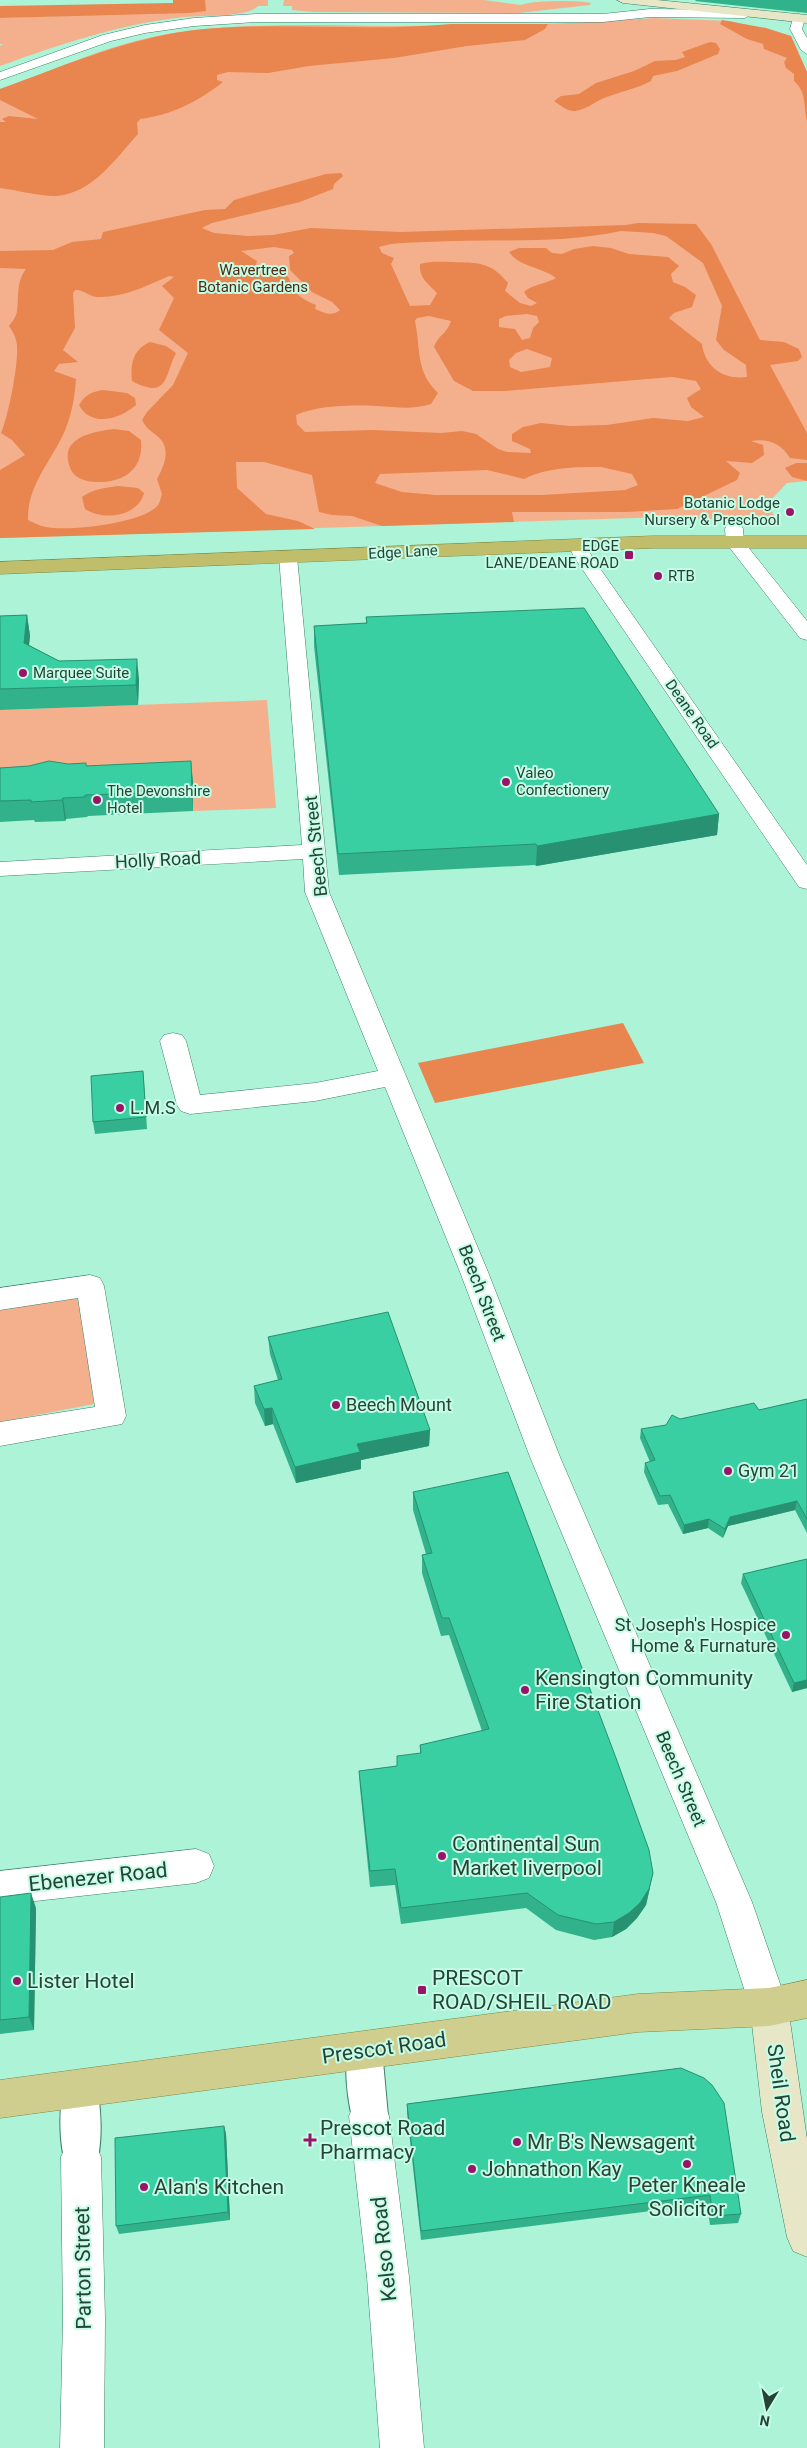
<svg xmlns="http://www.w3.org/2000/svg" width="807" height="2448" viewBox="0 0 807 2448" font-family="Roboto,sans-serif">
<rect width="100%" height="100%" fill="#acf3d7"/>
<path fill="#f4b08d" d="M205,0H268V6H258C247,18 202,15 184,17C120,24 61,44 0,66V46L3,44H0V18L205,11Z
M284,0H484L521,5C533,0 577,0 591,3L590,5L518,13L313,12L292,10V6H283Z
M654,18L730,21L791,36L807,72V481L787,483L768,503L777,522L668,517L0,538V89C52,71 102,47 157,36C232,22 310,25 387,26C476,26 565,25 654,18Z
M267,700L276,808L193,811V781L0,789V710Z
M80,1298L94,1404L0,1422V1309Z"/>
<path fill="#e9854f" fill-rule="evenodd" d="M173,0H205L206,11L189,13L0,18V6L173,3Z
M722,20L766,28L791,36L807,72V121C803,105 807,92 794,81V74L786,68L784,62L787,58L764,49L763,44L747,39L720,24Z
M451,24H548L545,29L525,40L467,46L394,58L309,66L268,73L228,72L217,75V80L223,82C197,102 172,115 140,119L137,123L138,134C115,159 94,192 57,196C42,197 17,190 0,188V122H6L2,119L9,116L38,119L0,100V89C67,65 131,36 204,29C286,22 369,32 451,24Z
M710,42L716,43L720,49L718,54L677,71L653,76L651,81C636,89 619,92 604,98C595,102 585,110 575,111C568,112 560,105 554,101L561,96L579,94L596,83L634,71L655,61L676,60L685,57L682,52Z
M341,173L343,176L334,184L333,189L300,202L212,223L202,228L214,233L247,236L273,235L311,228L400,232L626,225L638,223L696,224L711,244L760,340L784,342L799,349L802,357L798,361L770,365L807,433V460L790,458C781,443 767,438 751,441L763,445L764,455L752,463L726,461L740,473L737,480L677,509L627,512H512L514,522L382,526L352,516L332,515L319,512L312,475L264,462H236L237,488L266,514L298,521L315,529L0,538V470L25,455L12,440L1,433C8,418 21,355 16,340C15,335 12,331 9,326C12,322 16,317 17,312C19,297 16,282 26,269L0,268V251L53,250L72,242L101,239L103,232L205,210L225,209L234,200L326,174ZM621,231L653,233L666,236L703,263L722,306L716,340L724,350L746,365L747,377C724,380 705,368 702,344L669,318L674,313L692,307L696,295L685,287L673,282L671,274L679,266L668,257L629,254L611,248L593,246L574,249L562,254L552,253L546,248H519L509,252C519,267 542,267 556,278C546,284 533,284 524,292L528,298L537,303L531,306L520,303L505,291L508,283C490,261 478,263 451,262C440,262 432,261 420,264C419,279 428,283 437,293L430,305L410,306L391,264L394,258L382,253L379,247C394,242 409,243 425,242C490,238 556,245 621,231ZM274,247L292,250L294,253L289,256L290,270L312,292L332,302L340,310C332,317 324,313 315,309L316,305C302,299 293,294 289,278C285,275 280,271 275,270C262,266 251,281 233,269L252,268L256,265L257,261L241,251ZM169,276L174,277L162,286L174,298L159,330L188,353L173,385L147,412L142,420C146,428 150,430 156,435C172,447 165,464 157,479L162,494C161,497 160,502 158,505C145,523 68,532 46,527C40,526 34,523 28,520C27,484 53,460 66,428C72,412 75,396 76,379L54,371L59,364L78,362L63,350L75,328L73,293L75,290C83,289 88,296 97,297C123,298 146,286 169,276ZM527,314L537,316L539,322L533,328L530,338L522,340L515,329L499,327V319L506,316ZM429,316L451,321C448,333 437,336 434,347L454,381L473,391H505L672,377L696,381L701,389L687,398L691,407L704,417L688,421L653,418L607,425L570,426L541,423L523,427L512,434V441L530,449L531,453L507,452L498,449L476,434L462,431L441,433L373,430L305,432L297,424L296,415C320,405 351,405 377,406C397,407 412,410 431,404L438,393C415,371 421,349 415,321L417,318ZM527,349L552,358L550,367L521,372L510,367L509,360L516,353ZM601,467L632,474L638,485L625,490L542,495H436L402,492L375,483L380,474L487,470L524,479C548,467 575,467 601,467Z
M150,342L166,346L176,353C164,377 168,400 132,381C130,364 133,349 150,342Z
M103,390L127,393L135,398L136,405C120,419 91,428 79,405C86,394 91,392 103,390Z
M114,429L129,431L141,440C144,468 125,482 99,482C91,482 83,481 76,476C71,472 69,466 68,460C64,436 97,431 114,429Z
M796,463H807V481L792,477L785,468Z
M118,486L138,488L144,493C138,517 103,521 85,509L82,497C93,489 104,488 118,486Z
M623,1023L644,1063L435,1103L418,1063Z"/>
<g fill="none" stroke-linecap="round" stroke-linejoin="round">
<g stroke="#3b8068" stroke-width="2">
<path id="pedestrian" d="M364,2032L377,2037L382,2050L388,2116L382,2129L369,2135L356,2129C347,2107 342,2059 351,2037Z
M80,2071L93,2076C102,2099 104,2148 94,2170L81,2176L68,2170C58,2148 58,2099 67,2076Z"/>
</g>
<g stroke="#3b8068" stroke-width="1">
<path id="minor" d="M650,9L745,10L751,14L745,18L650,17L603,22H256L194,26L145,33L111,41L0,80V72L103,35L145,25L194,18L256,14H603Z
M799,14L805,18L802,29L807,38V54L801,50L790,29L793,18Z
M734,523L741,525L743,529L744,542L807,621V640L800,638L726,543L725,529L727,525Z
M578,540L585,542L592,557L807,865V889L799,887L574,557L569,546L571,542Z
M288,551L295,553L297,557L329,892L488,1272L560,1457L752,1902L788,2007L782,2020L769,2026L756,2020L750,2007L716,1902L530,1457L460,1272L385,1087L315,1101L190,1114L181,1111L177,1105L160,1041L164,1035L173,1033L182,1035L186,1041L200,1095L315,1083L378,1071L305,892L303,859L0,876V862L302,845L279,557L281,553Z
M90,1275L100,1278L104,1286L126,1416L122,1424L0,1446V1422L95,1407L78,1298L0,1310V1288Z
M196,1849L209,1854L214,1866L209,1878L196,1883L0,1905V1871Z
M369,2096L383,2102L389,2116L409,2277L424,2448H380L367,2277L349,2116L355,2102Z
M81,2137L95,2143L101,2157L105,2319L104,2448H60L63,2319L61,2157L67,2143Z"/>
</g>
<g stroke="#3b8068" stroke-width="1">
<path id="secondary" d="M617,0H657L807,15V23L623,3Z
M769,1988L782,1994L788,2007L807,2139V2257L793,2251L787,2237L762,2112L750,2007L756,1994Z"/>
</g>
<g stroke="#808940" stroke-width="1">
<path id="primary" d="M807,1980V2018L769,2026L638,2032L0,2118V2080L638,1994L769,1988Z"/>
</g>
<g stroke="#808940" stroke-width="1">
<path id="trunk" d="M653,536H807V548H653L0,574V562Z"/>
</g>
<use href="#pedestrian" fill="#fff" fill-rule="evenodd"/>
<use href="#minor" fill="#fff" fill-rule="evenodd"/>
<use href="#secondary" fill="#e7e7c7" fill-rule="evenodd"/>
<use href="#primary" fill="#d0ce8f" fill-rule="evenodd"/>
<use href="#trunk" fill="#c0be6a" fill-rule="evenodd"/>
</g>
<path fill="#31b28b" d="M696,0H807V13L695,1Z
M27,615L30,636L29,645L59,661L139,679L138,705L0,710V616Z
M366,617L719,814L717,835L536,866L535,865L339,875L314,646V626L366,623Z
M68,764L86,766L193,781V811L88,816L87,817L66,819L65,821L35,822L34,820L0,822V768Z
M143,1071L144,1083L147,1129L95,1134L93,1122Z
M268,1337L430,1430L429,1446L361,1460V1469L296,1483L273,1424L265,1426L255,1403L254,1386L278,1380L270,1354Z
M807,1399V1533L795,1510L728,1526L723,1538L708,1528L683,1534L668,1504L658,1505L644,1472L645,1463L650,1462L640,1438L641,1429L666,1425L680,1419L759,1410Z
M413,1492L650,1888L646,1905L637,1918L626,1929L612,1937L594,1940L556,1930L526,1908L401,1924L395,1885L370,1887L360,1788L359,1771L397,1766L420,1754V1745L482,1731L449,1635L441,1636L422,1573V1555L426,1554L413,1510Z
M807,1559V1688L792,1692L741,1583L743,1574Z
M0,1897L36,1908L34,2030L0,2034Z
M681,2068L741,2214L738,2223L710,2225L707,2204L421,2240L407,2113V2104Z
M224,2126L226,2134L230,2220L119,2234L116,2226Z"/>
<path fill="#289171" d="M27,615L30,636L27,663L24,643Z
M137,659L139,679L138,705L136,685Z
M191,761L193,781V811L192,791Z
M63,798L66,819L65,821L62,800Z
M719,814L717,835L536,866L537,846Z
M272,1408L273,1424L265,1426L264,1409Z
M430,1430L429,1446L361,1460V1469L296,1483L295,1467L357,1444Z
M797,1501L795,1510L728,1526L723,1538L725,1529L730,1517Z
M709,1519L708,1528L683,1534L684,1525Z
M807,1680V1688L792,1692L794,1683Z
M653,1873L646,1905L637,1918L626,1929L612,1937L614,1922Z
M31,1893L36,1908L34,2030L29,2017Z
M224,2126L226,2134L230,2220L228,2212Z"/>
<path fill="#39cfa2" stroke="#289171" d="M584,608L719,814L537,846L536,844L338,854L314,626L367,623L366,617Z
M27,615L24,643L59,661L137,659L136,685L0,689V616Z
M49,761L68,764L86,763V766L191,761L192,791L85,795V797L63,798L62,800L31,802V800L0,801V768L29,766Z
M143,1071L146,1117L93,1122L91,1076Z
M388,1312L430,1430L357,1444L360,1452L295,1467L272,1408L264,1409L254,1386L282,1379L268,1337Z
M807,1399V1519L797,1501L730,1517L725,1529L709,1519L684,1525L670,1495L660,1496L645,1463L655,1460L641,1429L666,1425L672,1415L680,1419L754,1403L759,1410Z
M508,1472L616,1758L649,1850L653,1873L649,1889L640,1903L629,1913L614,1922L596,1924L558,1915L527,1893L401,1908L395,1869L370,1871L359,1771L397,1766V1756L421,1753L420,1745L489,1729L449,1618H442L422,1555L432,1553L413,1492Z
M807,1559V1680L794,1683L743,1574Z
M31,1893L29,2017L0,2020V1897Z
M681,2068L704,2078L712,2085L724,2103L741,2214L713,2216L710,2195L421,2231L407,2104Z
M224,2126L228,2212L116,2226L115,2138Z"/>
<g fill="#991469" stroke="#c5fde6" stroke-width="2">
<circle cx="790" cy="512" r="5"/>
<rect x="624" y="550" width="10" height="10" rx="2.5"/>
<circle cx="658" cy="576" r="5"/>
<circle cx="23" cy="673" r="5"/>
<circle cx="506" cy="782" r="5"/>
<circle cx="97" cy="800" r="5"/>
<circle cx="120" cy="1108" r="5"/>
<circle cx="336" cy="1405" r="5"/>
<circle cx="728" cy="1471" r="5"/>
<circle cx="786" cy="1635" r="5"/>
<circle cx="525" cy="1690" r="5"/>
<circle cx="442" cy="1856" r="5"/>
<circle cx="17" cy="1981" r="5"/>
<rect x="417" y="1985" width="10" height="10" rx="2.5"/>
<path d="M307.5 2132.5h5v5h5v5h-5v5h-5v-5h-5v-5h5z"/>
<circle cx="517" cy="2142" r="5"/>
<circle cx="687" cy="2164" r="5"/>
<circle cx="472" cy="2169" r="5"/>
<circle cx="144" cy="2187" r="5"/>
</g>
<g text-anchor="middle" stroke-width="4" stroke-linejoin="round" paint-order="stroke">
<g font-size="15" fill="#532b15" stroke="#c5fde6">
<text x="253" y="275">Wavertree<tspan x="253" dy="17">Botanic Gardens</tspan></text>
</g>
<g font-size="15" fill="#264338" stroke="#c5fde6" text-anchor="start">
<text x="780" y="508" text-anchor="end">Botanic Lodge<tspan x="780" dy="17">Nursery &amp; Preschool</tspan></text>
<text x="619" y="551" text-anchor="end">EDGE<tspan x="619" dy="17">LANE/DEANE ROAD</tspan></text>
<text x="668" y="581">RTB</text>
<text x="33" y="678">Marquee Suite</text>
<text x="516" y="778">Valeo<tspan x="516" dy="17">Confectionery</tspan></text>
<text x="107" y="796">The Devonshire<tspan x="107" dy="17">Hotel</tspan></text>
</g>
<g font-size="15" fill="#264338" stroke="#c5fde6">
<text transform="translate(403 552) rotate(-3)" y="5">Edge Lane</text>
<text transform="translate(692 714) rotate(55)" y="5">Deane Road</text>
</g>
<g font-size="18" fill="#264338" stroke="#c5fde6">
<text transform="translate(316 846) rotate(-96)" y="6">Beech Street</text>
<text transform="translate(158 860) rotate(-3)" y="6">Holly Road</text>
<text transform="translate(482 1293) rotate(69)" y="6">Beech Street</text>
<text transform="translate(681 1779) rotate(67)" y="6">Beech Street</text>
</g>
<g font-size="18" fill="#264338" stroke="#c5fde6" text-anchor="start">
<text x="130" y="1114">L.M.S</text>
<text x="346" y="1411">Beech Mount</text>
<text x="738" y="1477">Gym 21</text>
<text x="776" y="1631" text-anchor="end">St Joseph's Hospice<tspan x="776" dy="21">Home &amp; Furnature</tspan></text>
</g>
<g font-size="21" fill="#264338" stroke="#c5fde6" text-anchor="start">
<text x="535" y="1685">Kensington Community<tspan x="535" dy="24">Fire Station</tspan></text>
<text x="452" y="1851">Continental Sun<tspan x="452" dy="24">Market liverpool</tspan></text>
<text x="432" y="1985">PRESCOT<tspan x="432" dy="24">ROAD/SHEIL ROAD</tspan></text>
<text x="27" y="1988">Lister Hotel</text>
<text x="320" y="2135">Prescot Road<tspan x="320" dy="24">Pharmacy</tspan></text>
<text x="527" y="2149">Mr B's Newsagent</text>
<text x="482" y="2176">Johnathon Kay</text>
<text x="687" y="2192" text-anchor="middle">Peter Kneale<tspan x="687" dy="24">Solicitor</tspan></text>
<text x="154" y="2194">Alan's Kitchen</text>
</g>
<g font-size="21" fill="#264338" stroke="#c5fde6">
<text transform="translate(98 1877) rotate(-6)" y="7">Ebenezer Road</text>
<text transform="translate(384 2048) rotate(-8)" y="7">Prescot Road</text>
<text transform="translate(781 2093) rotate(82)" y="7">Sheil Road</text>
<text transform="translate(384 2249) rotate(-96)" y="7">Kelso Road</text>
<text transform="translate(83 2268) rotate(-91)" y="7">Parton Street</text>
</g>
</g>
<g transform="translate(767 2408) rotate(190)" stroke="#c5fde6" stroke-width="4" paint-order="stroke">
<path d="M0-4L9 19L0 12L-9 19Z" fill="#264338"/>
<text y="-8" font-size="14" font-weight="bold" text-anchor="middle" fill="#264338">N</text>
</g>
</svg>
